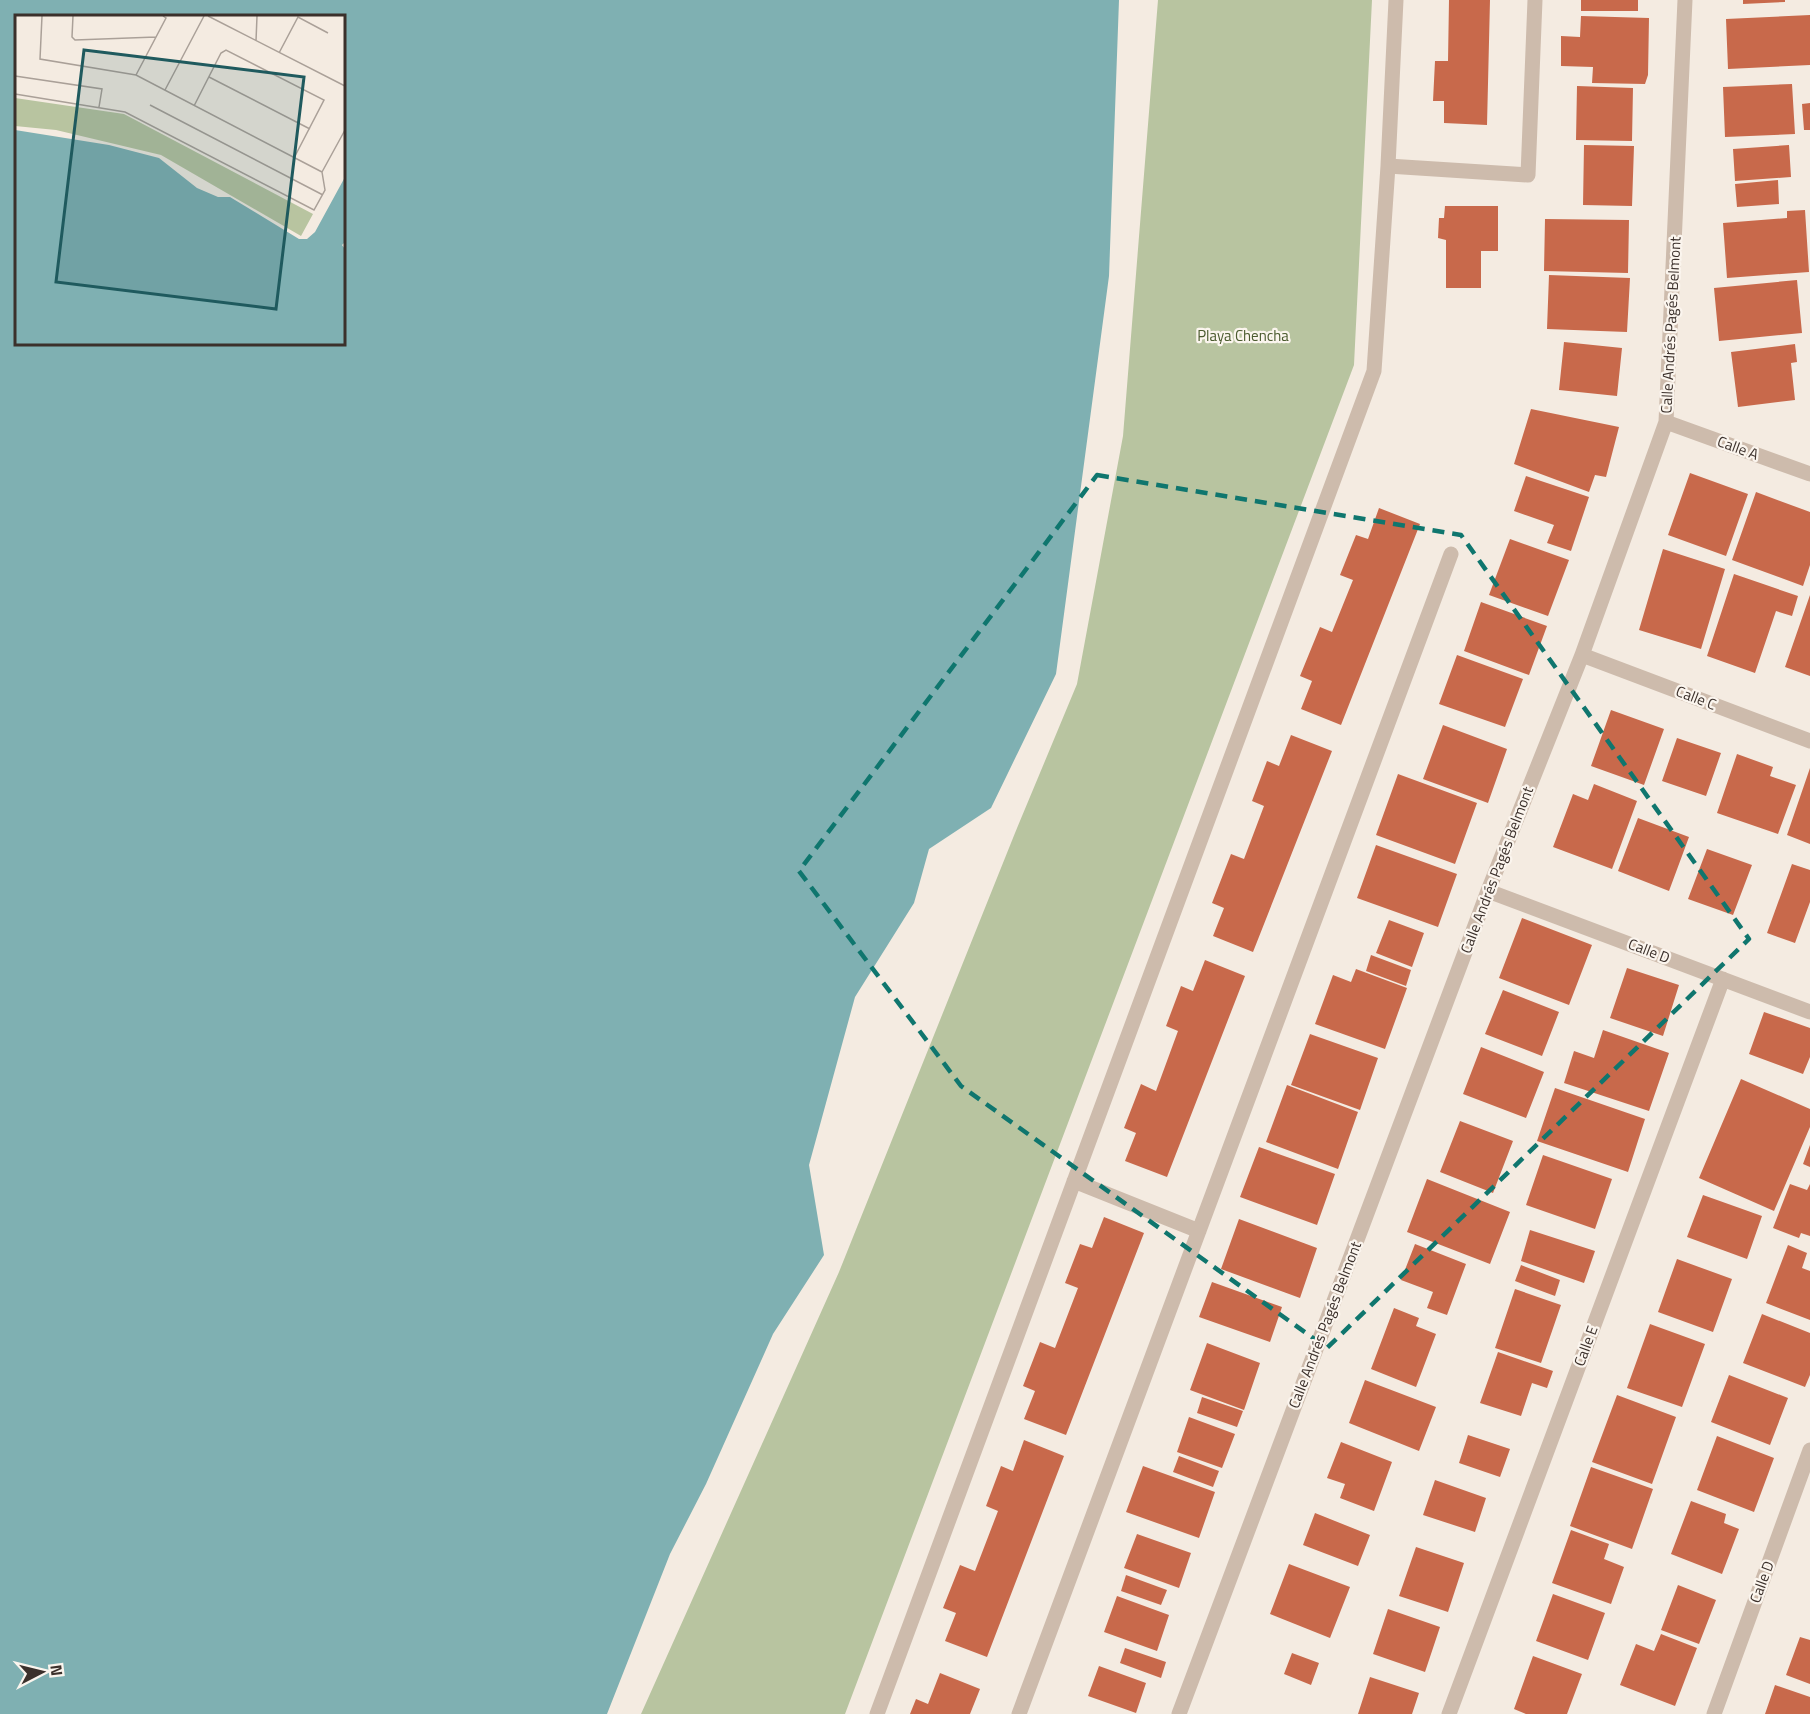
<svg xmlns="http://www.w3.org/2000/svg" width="1810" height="1714" viewBox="0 0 1810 1714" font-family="'Titillium Web',sans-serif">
<rect width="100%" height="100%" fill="#f4ebe1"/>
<path fill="#b8c4a0" d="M1158,0H1372L1354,365L845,1714H641L839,1272L1015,833L1077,684L1123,436Z"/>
<path fill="#7fb0b2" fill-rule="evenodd" d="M0,0H1119L1109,276L1056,674L991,808L929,849L914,903L855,997L809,1165L824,1255L773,1334L706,1484L670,1554L607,1714H0ZM16,16H344V344H16Z"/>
<path fill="#c8694b" d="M1449,0H1490L1487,125L1444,123V101H1433L1435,61H1448Z
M1581,0H1638V11H1581Z
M1743,0H1785V2L1743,4Z
M1810,15V65L1728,69L1726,19Z
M1581,16L1649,18L1648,75L1645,84L1592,83L1593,67L1561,66V36L1580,37Z
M1792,84L1795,134L1725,137L1723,87Z
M1577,86L1633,88L1632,141L1576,140Z
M1810,103V130H1804L1802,104Z
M1584,145L1634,146L1632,206L1583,205Z
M1789,145L1791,177L1735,181L1733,149Z
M1778,180L1779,204L1737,207L1735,184Z
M1445,206H1498V251H1481V288H1446V240L1438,238L1439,218H1444Z
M1805,210L1809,272L1727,278L1723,223L1787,218V211Z
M1545,219L1629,220L1628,273L1544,271Z
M1549,275L1630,278L1627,332L1547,329Z
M1797,280L1802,333L1719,341L1714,288Z
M1564,342L1622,348L1617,396L1559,390Z
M1795,344L1797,362L1791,363L1795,400L1738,407L1731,352Z
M1531,409L1619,427L1606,477L1595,475L1589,492L1514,464Z
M1690,473L1748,494L1726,556L1668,535Z
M1526,476L1589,497L1571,551L1547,543L1554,525L1514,511Z
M1756,492L1810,512V565L1803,586L1732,560Z
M1379,508L1420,524L1341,725L1301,709L1312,681L1300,676L1320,627L1332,632L1353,580L1340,575L1356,535L1368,539Z
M1510,539L1569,560L1548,616L1489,595Z
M1663,549L1725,569L1701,649L1639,630Z
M1734,574L1798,596L1792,616L1776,611L1755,673L1707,656Z
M1810,595V676L1785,667Z
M1481,602L1547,626L1529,675L1464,651Z
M1457,655L1523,679L1505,727L1439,704Z
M1611,710L1664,729L1644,785L1591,766Z
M1443,725L1507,749L1488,803L1423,779Z
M1291,735L1332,751L1253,952L1213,936L1224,908L1212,903L1231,854L1244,859L1264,806L1252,801L1267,761L1279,766Z
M1677,738L1721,753L1706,796L1662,781Z
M1737,754L1773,767L1770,776L1796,785L1778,834L1717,813Z
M1810,768V844L1787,835Z
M1398,774L1477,803L1455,864L1376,835Z
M1594,784L1637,801L1612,869L1553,847L1573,794L1588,800Z
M1638,818L1689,837L1669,891L1618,871Z
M1376,845L1457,874L1438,927L1357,898Z
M1707,849L1752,865L1733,915L1688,899Z
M1792,864L1810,870V902L1795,943L1767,933Z
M1522,918L1592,945L1569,1005L1499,978Z
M1389,920L1424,933L1412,967L1376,953Z
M1371,955L1411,970L1406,986L1366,971Z
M1205,960L1245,976L1167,1177L1125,1161L1136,1133L1124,1128L1141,1084L1156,1091L1178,1031L1166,1026L1181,986L1193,991Z
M1627,968L1679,985L1663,1036L1610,1018Z
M1356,969L1407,988L1385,1049L1315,1024L1333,975L1351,982Z
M1503,990L1559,1012L1542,1056L1485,1034Z
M1764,1012L1810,1028V1057L1803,1074L1749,1054Z
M1603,1030L1669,1053L1649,1111L1564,1083L1574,1051L1594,1058Z
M1310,1034L1378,1058L1360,1110L1291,1085Z
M1481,1047L1544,1072L1526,1118L1463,1094Z
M1741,1079L1810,1109V1127L1774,1211L1699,1178Z
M1287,1085L1358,1112L1338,1169L1266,1142Z
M1555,1088L1645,1119L1628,1172L1537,1141Z
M1460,1121L1513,1141L1493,1193L1440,1172Z
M1810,1145V1167L1803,1164Z
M1259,1147L1335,1174L1317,1225L1240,1197Z
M1543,1155L1612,1179L1595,1229L1526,1205Z
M1427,1179L1510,1212L1490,1264L1407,1232Z
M1790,1184L1807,1190L1810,1184V1236L1801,1233L1799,1238L1773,1228Z
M1703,1195L1762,1216L1747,1259L1687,1237Z
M1104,1217L1144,1233L1066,1435L1024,1419L1035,1391L1023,1386L1040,1342L1055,1348L1078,1288L1065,1283L1080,1244L1092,1248Z
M1239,1219L1317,1248L1300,1298L1221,1269Z
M1530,1230L1595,1251L1584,1283L1521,1261Z
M1415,1244L1466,1264L1447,1315L1427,1308L1433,1292L1401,1280Z
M1788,1245L1807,1253L1802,1268L1810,1271V1320L1766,1303Z
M1677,1259L1732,1279L1713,1332L1658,1312Z
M1521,1265L1560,1280L1555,1296L1515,1281Z
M1212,1282L1282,1307L1270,1342L1199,1317Z
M1515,1289L1561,1305L1541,1363L1495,1348Z
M1394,1308L1419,1318L1416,1326L1436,1334L1416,1387L1371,1369Z
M1762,1314L1810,1333V1375L1805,1387L1743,1363Z
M1650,1324L1705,1344L1682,1407L1627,1388Z
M1207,1343L1260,1363L1244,1410L1190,1390Z
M1498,1352L1553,1371L1547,1388L1532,1383L1521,1416L1480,1403Z
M1729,1375L1788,1398L1770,1445L1711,1422Z
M1365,1380L1436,1407L1419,1451L1349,1423Z
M1617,1395L1676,1417L1652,1484L1592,1462Z
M1202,1397L1243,1411L1237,1427L1197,1413Z
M1189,1417L1235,1434L1222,1468L1177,1452Z
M1468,1435L1510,1449L1500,1477L1459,1463Z
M1717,1436L1774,1458L1754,1512L1697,1490Z
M1024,1440L1064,1456L987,1657L945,1641L956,1613L943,1608L960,1565L975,1571L998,1511L986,1506L1001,1466L1013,1471Z
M1341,1442L1392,1462L1374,1511L1340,1498L1345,1484L1327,1478Z
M1179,1456L1219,1471L1213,1487L1173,1472Z
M1143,1466L1215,1492L1199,1538L1126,1512Z
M1591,1467L1653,1489L1632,1549L1570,1526Z
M1435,1480L1486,1498L1475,1532L1423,1515Z
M1691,1501L1726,1514L1724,1523L1739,1529L1722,1574L1671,1554Z
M1315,1513L1370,1535L1358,1566L1303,1545Z
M1571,1530L1609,1544L1604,1559L1624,1567L1611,1604L1552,1583Z
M1137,1534L1191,1553L1179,1588L1124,1568Z
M1416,1547L1464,1563L1448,1612L1399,1596Z
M1289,1564L1350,1587L1330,1638L1270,1614Z
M1126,1575L1167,1590L1161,1605L1121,1591Z
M1678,1585L1716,1600L1699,1644L1661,1630Z
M1553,1594L1605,1613L1588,1660L1536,1641Z
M1117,1596L1169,1615L1157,1651L1104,1632Z
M1388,1609L1440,1627L1425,1672L1373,1654Z
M1661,1634L1697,1648L1675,1706L1620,1685L1636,1644L1654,1651Z
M1800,1637L1810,1640V1684L1786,1675Z
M1125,1648L1166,1662L1161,1678L1120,1663Z
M1292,1653L1319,1663L1311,1685L1284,1674Z
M1533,1656L1582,1674L1567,1714H1526L1514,1709Z
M1099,1666L1146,1683L1136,1713L1088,1696Z
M940,1673L980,1689L970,1714H910L916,1699L928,1704Z
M1370,1677L1419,1693L1412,1714H1358Z
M1775,1685L1810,1697V1714H1765Z"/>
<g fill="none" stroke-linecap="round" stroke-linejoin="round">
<path stroke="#cdbbac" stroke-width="15" d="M1388,166L1528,175L1535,0
M1666,422L1810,474
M1582,655L1810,741
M1488,891L1810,1012
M1074,1181L1199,1231
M877,1714L1374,371L1388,166L1396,0
M1019,1714L1451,554
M1179,1714L1488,891L1582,655L1666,422L1685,0
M1449,1714L1723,979
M1714,1714L1810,1450"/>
</g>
<path fill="none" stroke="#0f766e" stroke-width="4.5" stroke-dasharray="12 8" stroke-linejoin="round" d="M1097,475L1461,535L1749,939L1327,1348L961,1086L799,871Z"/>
<g text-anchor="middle" stroke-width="4.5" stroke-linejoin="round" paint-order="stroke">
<g font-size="15" fill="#3b302b" stroke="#fbf5ee">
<text transform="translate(1671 325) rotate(-87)" y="5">Calle Andrés Pagés Belmont</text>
<text transform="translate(1738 448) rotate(20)" y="5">Calle A</text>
<text transform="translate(1696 698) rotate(21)" y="5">Calle C</text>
<text transform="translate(1497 870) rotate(-69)" y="5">Calle Andrés Pagés Belmont</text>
<text transform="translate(1649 951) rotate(21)" y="5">Calle D</text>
<text transform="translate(1325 1325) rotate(-69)" y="5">Calle Andrés Pagés Belmont</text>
<text transform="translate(1586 1346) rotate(-70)" y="5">Calle E</text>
<text transform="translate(1762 1582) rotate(-70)" y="5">Calle D</text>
</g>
<g font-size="15" fill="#4a5a2e" stroke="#fbf5ee">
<text x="1243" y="341">Playa Chencha</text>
</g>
</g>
<g transform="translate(15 15)">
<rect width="330" height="330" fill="#f4ebe1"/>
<path d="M0,83L109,99L298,199L286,221L146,140L41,115L0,111Z" fill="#b8c4a0"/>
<path d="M0,115L94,130L144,143L182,173L203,182H215L284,224H292L300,217L330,162V227L327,230L330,234V329H0Z" fill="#7fb0b2"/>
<path fill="none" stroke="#aaa098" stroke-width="1.5" d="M27,1L25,44L121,60L307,157M58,1L57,22L60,25L141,22M193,1L330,71M241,26L242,1M264,38L283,2L313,18M121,60L151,3L148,1M0,61L87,74L84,92M194,62L295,114M150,75L189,1M0,79L110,97L299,195L310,175L307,157M135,90L308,180M179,91L206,38L211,35L309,85L279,143M307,157L330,115"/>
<path fill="#1f5a5e" fill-opacity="0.15" stroke="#1f5a5e" stroke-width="3" d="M69,35L289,62L261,294L41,267Z"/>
<rect width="330" height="330" fill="none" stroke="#3b302b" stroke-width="3"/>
</g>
<g transform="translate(42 1672) rotate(83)" stroke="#fbf5ee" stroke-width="4.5" paint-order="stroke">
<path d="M0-4.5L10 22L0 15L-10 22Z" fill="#3b302b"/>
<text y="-9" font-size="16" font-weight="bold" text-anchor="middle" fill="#3b302b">N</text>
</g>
</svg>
